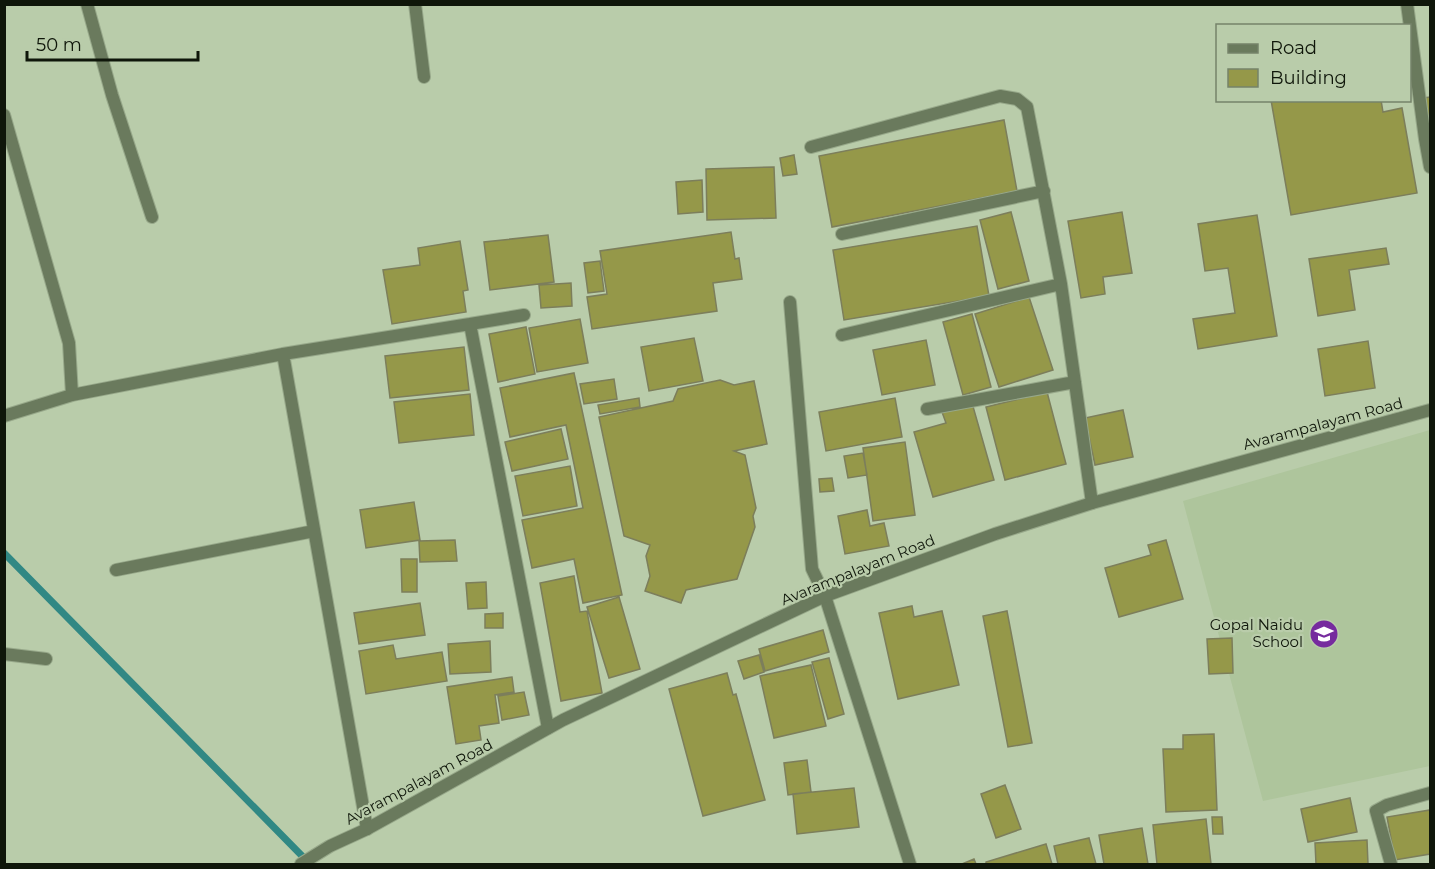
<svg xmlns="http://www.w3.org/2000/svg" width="1435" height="869" viewBox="0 0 1435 869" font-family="Montserrat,sans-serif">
<rect width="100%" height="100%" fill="#b9ccaa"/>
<path fill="#aec59c" d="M1430,430V766L1263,801L1183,501Z"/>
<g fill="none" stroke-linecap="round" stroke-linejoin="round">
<path stroke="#318884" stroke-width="7" d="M4,553L309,863"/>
</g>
<path fill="#959849" stroke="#7c7e5b" stroke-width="1.5" d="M1430,97V135L1423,98Z
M1271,100H1381L1383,112L1402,108L1417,193L1291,215Z
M1004,120L1017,191L832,227L819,156Z
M794,155L797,174L783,176L780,158Z
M774,167L776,218L707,220L706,169Z
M702,180L703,212L678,214L676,182Z
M1011,212L1029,281L998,289L980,220Z
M1122,212L1132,273L1103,277L1105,294L1081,298L1068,221Z
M1257,215L1277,336L1198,349L1193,319L1235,313L1228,268L1205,271L1198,224Z
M977,226L989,296L844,320L833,250Z
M731,232L735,259L739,258L742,279L713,283L717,311L592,329L587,297L607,294L600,251Z
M548,235L554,282L490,290L484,242Z
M460,241L468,290L463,291L466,312L392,324L383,270L420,265L418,248Z
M1386,248L1389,264L1349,270L1355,310L1318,316L1309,259Z
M600,261L604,291L588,293L584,263Z
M571,283L572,306L541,308L539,285Z
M1029,297L1053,370L999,387L975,314Z
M972,314L991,387L963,395L943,322Z
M580,319L588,363L537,372L529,328Z
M526,327L535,374L498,382L489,334Z
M694,338L703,381L649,391L641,347Z
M926,340L935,385L882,395L873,350Z
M1368,341L1375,388L1325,396L1318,349Z
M464,347L469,390L390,398L385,356Z
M574,373L622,595L583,603L574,559L532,568L522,520L583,508L566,425L510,437L500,388Z
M614,379L617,399L584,404L580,384Z
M720,380L734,385L754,381L767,444L734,451L745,455L756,508L753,516L755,527L737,579L686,590L681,603L645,591L650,576L646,556L650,545L624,536L599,417L673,401L678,389Z
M1047,392L1066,464L1005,480L986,407Z
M470,394L474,435L399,443L394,402Z
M639,398L640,407L600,414L598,405Z
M895,398L902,437L826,451L819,412Z
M972,403L994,480L933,497L914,432L946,423L942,412Z
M1123,410L1133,457L1095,465L1085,418Z
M561,429L568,459L512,471L505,442Z
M905,442L915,515L873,521L863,448Z
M863,453L867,475L848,478L844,456Z
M570,466L577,506L523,516L515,476Z
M832,478L834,491L820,492L819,479Z
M414,502L420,540L366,548L360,510Z
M867,510L870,526L884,523L889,546L845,554L838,516Z
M455,540L457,561L420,562L419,541Z
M1166,540L1183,599L1119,617L1105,568L1151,555L1148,545Z
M401,559H417V592H402Z
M574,576L580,612L587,611L602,693L561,701L540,583Z
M486,582L487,608L468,609L466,583Z
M619,597L640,669L609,678L587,607Z
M420,603L425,635L359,644L354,613Z
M912,606L914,617L942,611L959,685L898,699L879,613Z
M1007,611L1032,743L1008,747L983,616Z
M503,613V628H485V614Z
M823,630L829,652L765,671L759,649Z
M1232,638L1233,673L1209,674L1207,639Z
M490,641L491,672L450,674L448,644Z
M393,645L396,659L442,652L447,681L366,694L359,651Z
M759,655L764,672L744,679L738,661Z
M829,658L844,714L828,719L812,662Z
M811,665L826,726L774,738L760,676Z
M727,673L733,695L736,694L765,800L703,816L669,689Z
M512,677L514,692L495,695L499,723L479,726L481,740L456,744L447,687Z
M524,692L529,715L502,720L498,696Z
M1214,734L1217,810L1166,812L1163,749H1183V735Z
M807,760L811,792L788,795L784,763Z
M1005,785L1021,829L996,838L981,794Z
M854,788L859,827L797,834L793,794Z
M1350,798L1357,832L1308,842L1301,809Z
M1430,810V854L1395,860L1387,817Z
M1212,817H1222L1223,834H1213Z
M1206,819L1211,864H1157L1153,825Z
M1142,828L1148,864H1104L1099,835Z
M1089,838L1096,864H1058L1054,846Z
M1367,840L1368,864H1316L1315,843Z
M1046,844L1052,864H986V862Z
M974,859L976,864H962Z"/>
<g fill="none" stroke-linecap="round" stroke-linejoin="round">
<g stroke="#97a88a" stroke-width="14">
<path id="service" d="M415,4L424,77
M811,147L1000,96L1017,99L1027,107L1061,284L1092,503
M842,234L1044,191
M842,335L1061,284
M927,409L1075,382
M1391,864L1376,811L1387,805L1430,793"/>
</g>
<g stroke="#97a88a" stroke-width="14">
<path id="minor" d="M87,4L112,95L152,217
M1407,4L1425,139L1430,167
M4,115L69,343L72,395
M790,302L812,569L825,596L910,864
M470,324L524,315
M283,354L367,829
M4,416L72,395L283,354L470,324L548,728
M116,570L314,531
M4,654L46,659"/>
</g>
<g stroke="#97a88a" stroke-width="14">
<path id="tertiary" d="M301,864L330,846L367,829L563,720L825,596L995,534L1092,503L1430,410"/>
</g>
<use href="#service" stroke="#6a7a5d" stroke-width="12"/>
<use href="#minor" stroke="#6a7a5d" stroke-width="12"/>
<use href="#tertiary" stroke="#6a7a5d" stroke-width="12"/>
</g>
<defs>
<g id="school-disc" transform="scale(1.5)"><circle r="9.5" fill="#762b9e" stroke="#b9ccaa"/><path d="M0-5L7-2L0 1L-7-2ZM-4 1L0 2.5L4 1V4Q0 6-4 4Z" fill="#fff"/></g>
</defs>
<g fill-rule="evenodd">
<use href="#school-disc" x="1324" y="634"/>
</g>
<g text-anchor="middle" stroke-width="4.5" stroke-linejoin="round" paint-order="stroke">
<g font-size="15" fill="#0f160a" stroke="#b9ccaa">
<text transform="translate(1323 424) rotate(-15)" y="5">Avarampalayam Road</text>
<text transform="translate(858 570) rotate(-22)" y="5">Avarampalayam Road</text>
<text transform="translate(419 782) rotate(-28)" y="5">Avarampalayam Road</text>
</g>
<g font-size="15" fill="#0f160a" stroke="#b9ccaa" text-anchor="end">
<text x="1303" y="630">Gopal Naidu<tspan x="1303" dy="17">School</tspan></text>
</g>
</g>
<rect width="1435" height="869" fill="none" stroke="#0f160a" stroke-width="12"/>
<rect x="1216" y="24" width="195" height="78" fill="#b9ccaa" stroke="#75836a" stroke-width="1.5"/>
<rect x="1228" y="44" width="30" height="9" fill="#6a7a5d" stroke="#75836a" stroke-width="1.5"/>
<text x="1270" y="54" font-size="18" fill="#0f160a">Road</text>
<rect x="1228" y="69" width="30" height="18" fill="#959849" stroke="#75836a" stroke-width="1.5"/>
<text x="1270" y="84" font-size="18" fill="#0f160a">Building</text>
<path d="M27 51v9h171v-9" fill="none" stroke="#0f160a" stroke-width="3"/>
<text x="36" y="51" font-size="18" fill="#0f160a" stroke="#b9ccaa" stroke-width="4.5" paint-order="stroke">50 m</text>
</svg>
